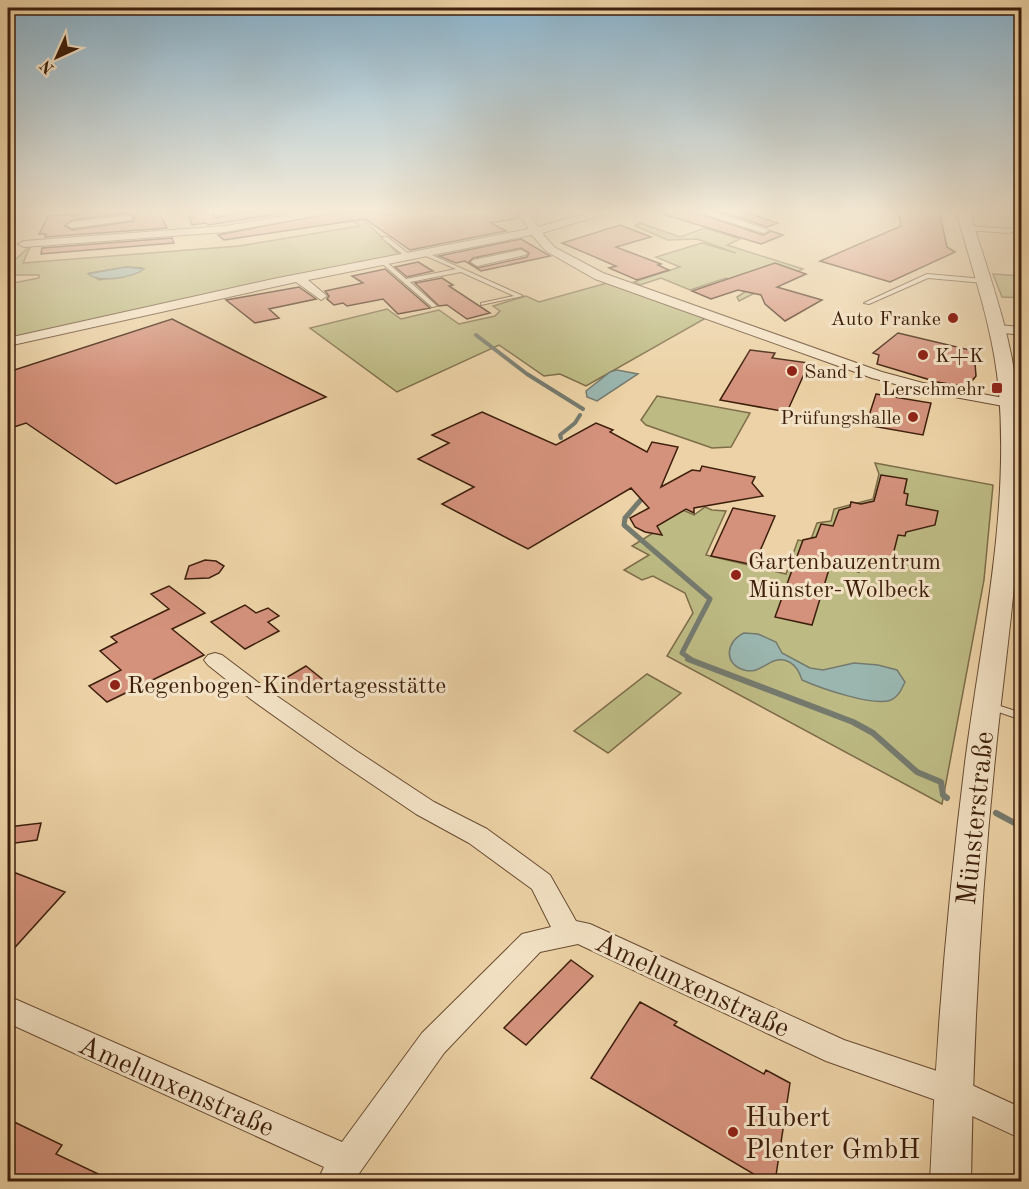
<svg xmlns="http://www.w3.org/2000/svg" width="1029" height="1189" viewBox="0 0 1029 1189" font-family="'Old Standard TT',serif">
<rect width="100%" height="100%" fill="#ecd2a6"/>
<filter id="stains"><feTurbulence type="fractalNoise" baseFrequency=".00333" numOctaves="4"/><feColorMatrix values="0 0 0 0 .2 0 0 0 0 .09 0 0 0 0 .02 0 0 0 .5 -.17"/></filter>
<radialGradient id="worn" r=".72"><stop offset=".6" stop-color="#630" stop-opacity="0"/><stop offset="1" stop-color="#630" stop-opacity=".3"/></radialGradient>
<path fill="#bdba83" stroke="#7d6c48" stroke-width="1.5" fill-rule="evenodd" d="M352,211C370,224 384,240 400,255L8,340V284L39,278V275H8V266L28,248L30,247L23,263L239,246L359,226L342,213ZM126,267L142,268L139,272L99,280L90,273Z
M640,223L680,237L705,228L740,239L727,245L803,269L739,301L737,297L745,292L748,287L726,278L690,290L661,278L640,285L634,282L680,267L656,257L702,243L736,253L697,239L668,240L635,226Z
M993,274L1021,276V298L1002,297Z
M607,283L706,318L586,386L560,374L544,376L499,345L397,392L310,328L387,309L401,319L439,310L459,324L495,316L500,311L493,306L526,296L539,302Z
M657,396L750,413L731,447L712,448L646,425L641,420Z
M875,463L993,485L984,580L942,804L667,656L693,613L685,593L653,576L642,580L624,570L649,555L632,546L658,530L656,526L683,510L694,515L705,507L712,510L726,511L706,555L786,574L798,540L810,542L817,523L831,521L834,509L873,499L879,474Z
M647,674L681,693L608,753L574,731Z"/>
<path fill="#9ab6af" stroke="#757a6e" stroke-width="1.5" d="M126,267L144,269C132,278 100,283 88,274Z
M617,370L638,374L597,401L587,397L586,391L610,372Z
M744,633L758,634L776,642L782,653L810,668L823,670L854,663L878,665L897,670L905,682C901,690 899,696 891,700C874,707 820,688 802,680C799,671 795,663 784,660C769,657 761,675 744,670C723,664 726,641 744,633Z"/>
<g fill="none" stroke-linecap="round" stroke-linejoin="round">
<path stroke="#757a6e" stroke-width="4" d="M476,335L527,374L583,409
M561,438L560,435L575,423L580,415"/>
<path stroke="#757a6e" stroke-width="5" d="M645,495L625,518L624,525L710,599L682,653L692,660"/>
<path stroke="#757a6e" stroke-width="6" d="M688,659L853,722L873,733L917,772L941,782L943,795L947,798
M996,813L1022,827"/>
</g>
<path fill="#d4927c" stroke="#3d1f0c" stroke-width="1.5" fill-rule="evenodd" d="M147,210H158L167,228L45,237L46,234H39L48,216ZM128,213L134,215V221L72,230L65,226L72,220Z
M187,210H213V216L216,218L243,210H303L208,225L206,223L192,225Z
M348,210H514L519,218L491,223L506,231L410,250L365,219L224,240L218,235Z
M662,210H688L763,235L771,231L783,235L761,244L662,214Z
M717,210H738L778,223L767,227Z
M898,210H939L947,247L955,252L890,282L820,261L901,226Z
M620,225L651,237L616,247L661,264L658,265L669,270L637,280L609,268L616,266L562,243Z
M172,238L174,243L41,254L42,248Z
M521,239L550,256L481,271L465,261L456,263L439,256ZM521,248L529,253L527,257L478,268L469,262L473,258Z
M418,262L433,271L407,277L395,267Z
M775,263L806,274L777,287L822,300L785,321L765,304L761,295L738,290L711,299L692,291Z
M385,269L430,308L398,314L383,299L347,306L343,303L334,305L327,299L329,296L325,291L363,283L352,276Z
M442,278L453,285L449,286L490,313L467,319L447,305L439,306L415,283Z
M299,287L316,299L269,309L279,318L255,323L226,300Z
M172,319L326,397L116,484L26,423L8,429V372Z
M898,333L974,351L976,376L967,387L937,382L877,364L879,355L873,353Z
M750,350L775,353L772,358L809,363L787,412L720,400Z
M876,394L931,403L923,435L866,425Z
M482,412L556,445L596,423L613,430L610,432L647,452L652,442L678,447L661,487L692,470L700,471L702,466L755,477L752,483L763,496L694,508V513L686,509L657,526L662,535L645,532L635,527L630,518L649,508L631,488L528,549L442,504L474,487L418,459L449,443L432,435Z
M881,475L907,479L904,493L908,494L906,505L938,511L935,525L906,532L905,536L898,535L890,567L862,562L859,572L830,566L812,625L775,617L803,540L816,537L821,524L833,526L839,510L850,507L851,502L861,504L874,501Z
M733,508L775,516L754,565L711,556Z
M205,560L216,561L224,566L219,573L209,578L185,579L189,566Z
M169,586L205,613L172,629L204,655L107,702L89,686L121,670L100,651L117,642L111,637L169,609L151,594Z
M245,605L256,613L268,608L279,616L268,622L279,631L245,649L211,622Z
M306,666L327,683L307,695L284,679Z
M41,823L37,840L8,844V827Z
M8,870L65,892L8,955Z
M571,960L593,976L526,1045L504,1028Z
M640,1002L677,1022L674,1025L764,1074L766,1070L790,1083L775,1182H767L591,1078Z
M8,1119L62,1145L56,1154L115,1182H8Z"/>
<g fill="none" stroke-linecap="round" stroke-linejoin="round">
<g stroke="#694c32" stroke-width="2">
<path id="service" d="M1018,212L1020,213L1022,229L1009,233L967,230L964,228L967,226L1009,229L1019,226L1016,213Z
M383,237H387L409,254V256H405L383,239Z
M419,251H423L523,296L481,305V303L514,296L461,272L410,282L437,306L432,307L378,260L383,259L406,279L456,269L419,253Z
M927,274L984,279L987,281L984,283L928,278L869,304L864,303Z
M988,702L1022,713V720L984,707L983,705L984,703Z"/>
</g>
<g stroke="#694c32" stroke-width="2">
<path id="minor" d="M221,210H241L215,216V212Z
M319,210H346L225,232L24,247L18,244L24,241L225,226Z
M516,210H527L538,227L599,210H618L542,233L554,247L603,273L882,372L923,383L1009,399L1016,403L1009,407L922,391L872,378L595,279L546,251L532,235L308,280L327,296L321,300L296,282L8,346V338L273,279L529,229Z
M690,210H708L769,230L764,233Z
M128,215L132,216V220L72,228L67,225L72,222Z
M521,250L527,253L525,255L477,266L471,262L473,260Z
M998,325L1022,327V335L993,332L991,329Z
M215,653L222,655L268,690L355,750L434,802L487,829L550,875L576,921L590,924L844,1040L952,1076L1022,1108V1139L944,1103L826,1061L578,944L540,952L444,1053L353,1182H317L324,1167L8,1023V996L342,1142L422,1033L522,934L551,927L532,889L469,843L416,814L339,762L252,700L208,665L204,660L208,655Z"/>
</g>
<g stroke="#694c32" stroke-width="2">
<path id="tertiary" d="M956,210H969C987,270 1010,329 1017,391C1029,510 1008,631 996,749C981,893 973,1037 971,1182H930C936,1039 948,896 966,755C982,635 1009,514 999,392C994,330 972,270 956,210Z"/>
</g>
<use href="#service" fill="#f3e2c5" fill-rule="evenodd"/>
<use href="#minor" fill="#f3e2c5" fill-rule="evenodd"/>
<use href="#tertiary" fill="#f3e2c5" fill-rule="evenodd"/>
</g>
<linearGradient id="sky" x2="0" y2="1"><stop stop-color="#89b5d1"/><stop offset="0.56" stop-color="#f6ebd7"/><stop offset="1" stop-color="#f6ebd7" stop-opacity="0"/></linearGradient>
<rect width="1029" height="377" fill="url(#sky)"/>
<g fill="#8f2418" stroke="#f3e2c5" stroke-width="2">
<circle cx="953" cy="318" r="6"/>
<circle cx="923" cy="355" r="6"/>
<circle cx="792" cy="371" r="6"/>
<rect x="991" y="382" width="12" height="12" rx="3"/>
<circle cx="913" cy="417" r="6"/>
<circle cx="736" cy="575" r="6"/>
<circle cx="115" cy="685" r="6"/>
<circle cx="733" cy="1132" r="6"/>
</g>
<g text-anchor="middle" stroke-width="6" stroke-linejoin="round" paint-order="stroke">
<g font-size="20" fill="#3d1f0c" stroke="#f3e2c5" text-anchor="end">
<text x="941" y="325">Auto Franke</text>
<text x="935" y="362" text-anchor="start">K+K</text>
<text x="804" y="378" text-anchor="start">Sand 1</text>
<text x="985" y="395">Lerschmehr</text>
<text x="901" y="424">Prüfungshalle</text>
</g>
<g font-size="24" fill="#3d1f0c" stroke="#f3e2c5" text-anchor="start">
<text x="748" y="569">Gartenbauzentrum<tspan x="748" dy="28">Münster-Wolbeck</tspan></text>
<text x="127" y="693">Regenbogen-Kindertagesstätte</text>
</g>
<g font-size="28" fill="#3d1f0c" stroke="#f3e2c5">
<text transform="translate(974 818) rotate(-84)" y="10">Münsterstraße</text>
<text transform="translate(693 984) rotate(25)" y="10">Amelunxenstraße</text>
<text transform="translate(177 1085) rotate(24)" y="10">Amelunxenstraße</text>
</g>
<g font-size="28" fill="#3d1f0c" stroke="#f3e2c5" text-anchor="start">
<text x="745" y="1126">Hubert<tspan x="745" dy="32">Plenter GmbH</tspan></text>
</g>
</g>
<rect width="1029" height="1189" fill="none" stroke="#ecd2a6" stroke-width="30"/>
<rect x="9" y="9" width="1011" height="1171" fill="none" stroke="#3d1f0c" stroke-width="3"/>
<rect x="15" y="15" width="999" height="1159" fill="none" stroke="#3d1f0c" stroke-width="1.5"/>
<g transform="translate(57 57) rotate(225)" stroke="#f3e2c5" stroke-width="4.5" paint-order="stroke">
<path d="M0-4.5L10 22L0 15L-10 22Z" fill="#3d1f0c"/>
<text y="-9" font-size="16" font-weight="bold" text-anchor="middle" fill="#3d1f0c">N</text>
</g>
<rect width="100%" height="100%" filter="url(#stains)"/>
<rect width="100%" height="100%" fill="url(#worn)"/>
</svg>
